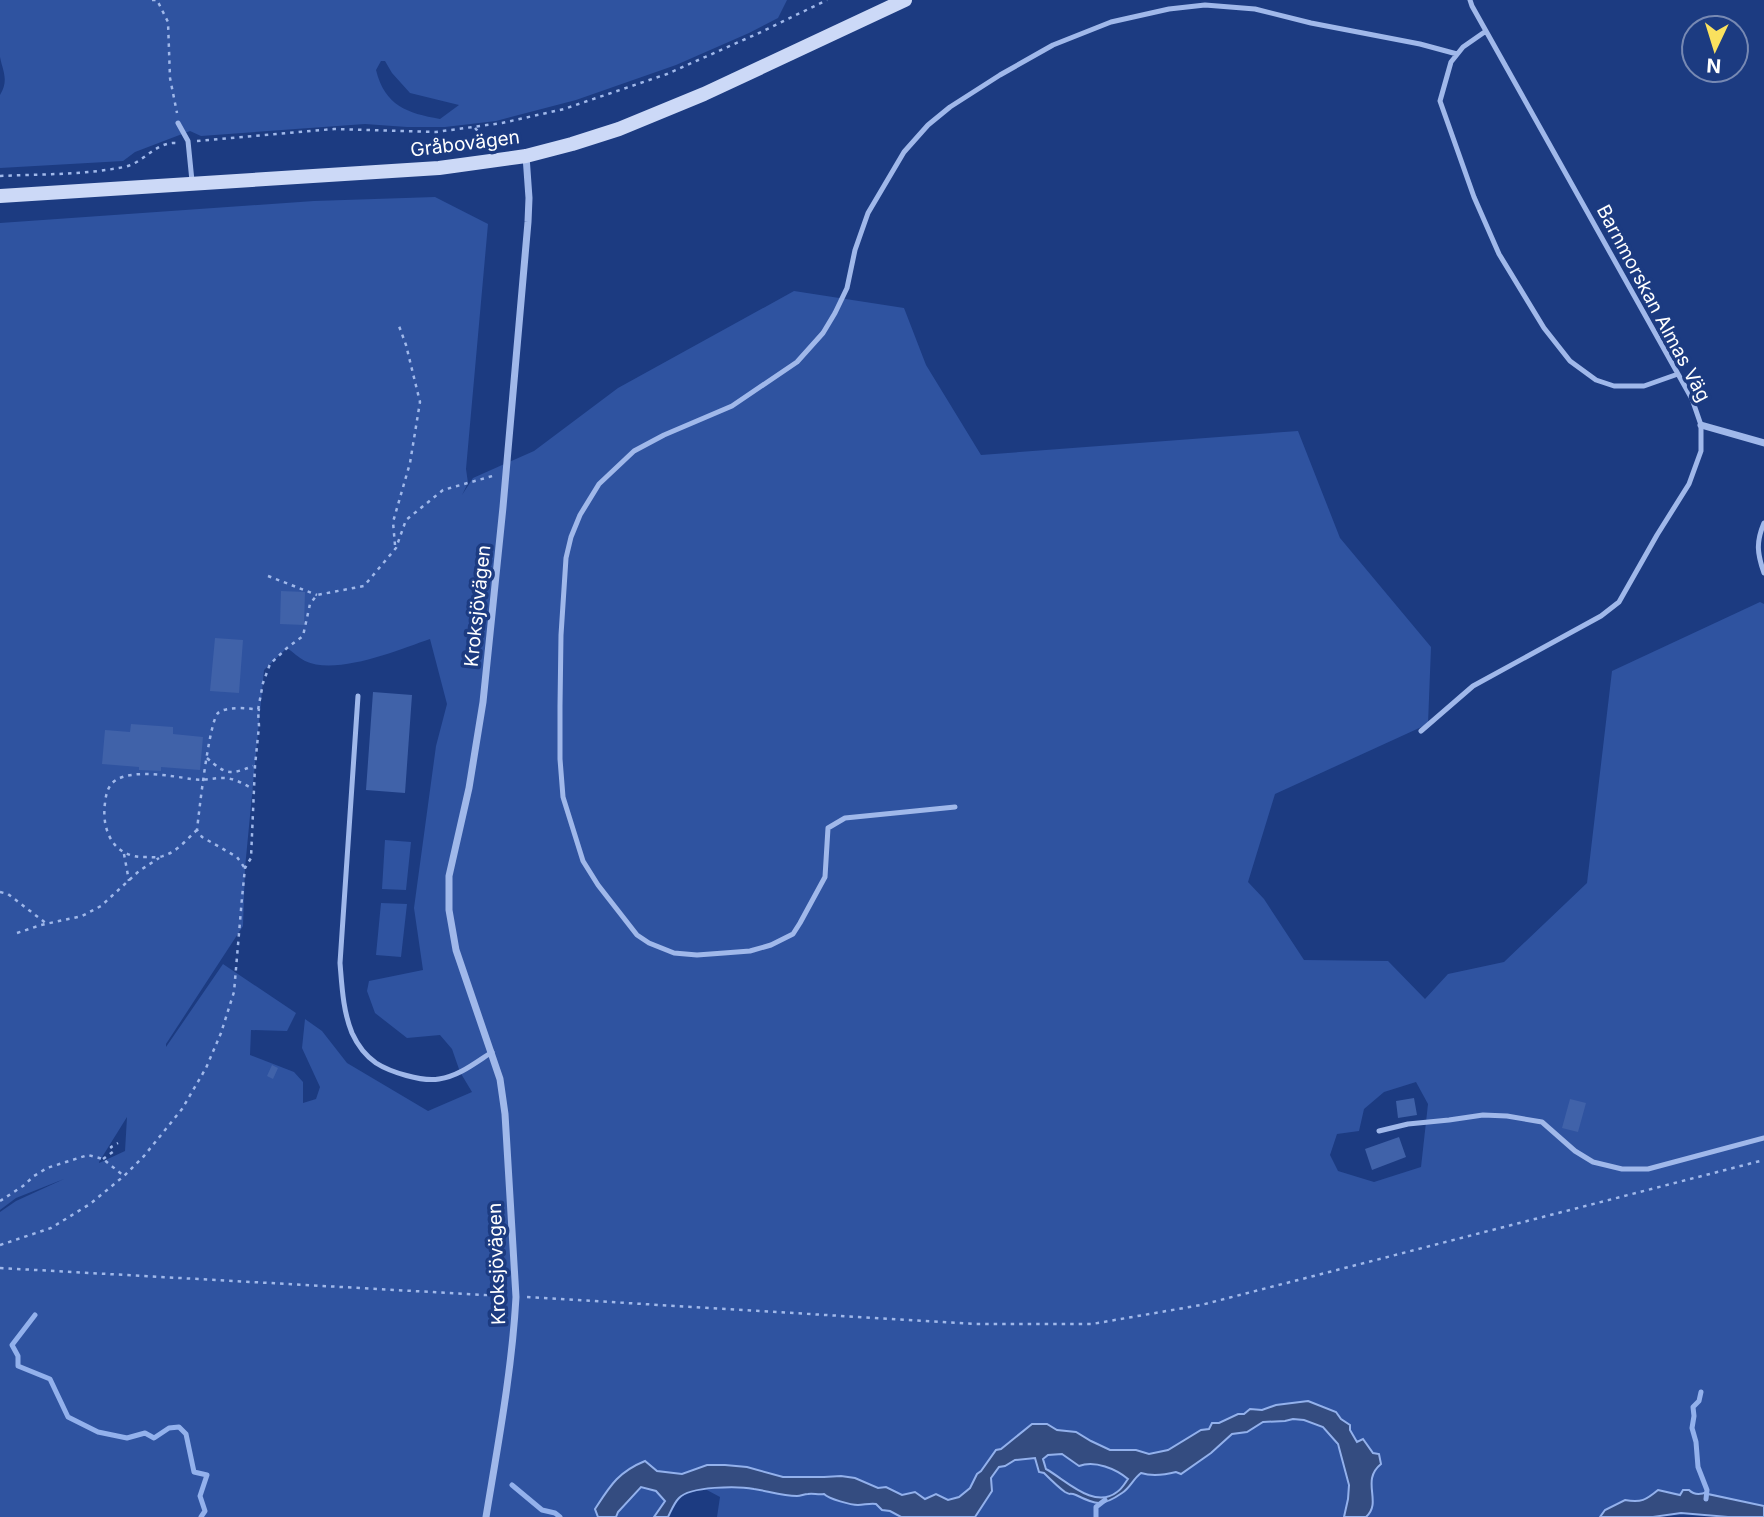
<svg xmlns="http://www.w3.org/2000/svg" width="1764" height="1517" viewBox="0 0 1764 1517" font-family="Inter,sans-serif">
<rect width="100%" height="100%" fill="#1c3b81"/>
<path fill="#2f53a0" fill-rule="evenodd" d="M0,0H787L778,18L749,33L676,65L576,100L496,121L445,127H407L365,124L201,136L190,131L135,152L123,161L0,168V95C9,80 3,72 0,57C0,41 0,17 0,0ZM381,61H385L392,73L410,93L459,105L440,119C407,113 385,106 376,70Z
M435,197L488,224L466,469L468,483L462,495L473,478L534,451L618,388L794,291L904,308L926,365L981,455L1298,431L1340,538L1431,647L1428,724L1275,794L1248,882L1264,899L1304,960L1388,961L1425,999L1448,974L1504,962L1587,883L1612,671L1760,602L1764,604V1506L1693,1493L1689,1490H1683L1681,1495L1647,1498L1605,1510L1600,1517H1366C1377,1507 1371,1499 1371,1486C1370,1479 1374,1476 1375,1470C1378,1458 1370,1448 1363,1439L1357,1442L1350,1430V1425L1341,1419L1336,1412L1276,1405L1262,1410H1250L1244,1414L1168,1450L1149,1454L1136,1450H1110L1091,1441L1076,1432L1057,1430L1047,1424L1008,1442L991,1458L981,1471L977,1474L970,1488L959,1497L948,1500L936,1494L925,1499L915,1492L902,1495L886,1487L878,1488L855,1478L841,1476L824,1477H783L747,1467L660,1496L665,1502L654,1517H0V1212L16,1201L64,1179L16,1198L0,1210V223L314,201ZM430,639L447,704L436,746L414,908L423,970L369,981L367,991L375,1013L407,1038L440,1035L452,1049L460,1072L472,1092L428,1111L347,1063L322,1031L305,1019L302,1048L320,1087L316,1099L303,1103V1082L294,1072L250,1055L251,1030L287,1031L296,1013L223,964L166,1047V1044L243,926L245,868L264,670L287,648C293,652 299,658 305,661C336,676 398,650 430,639ZM1416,1082L1428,1104L1421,1167L1374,1182L1338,1171L1330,1155L1337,1134L1359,1131L1364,1109L1384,1092ZM127,1117L125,1151L99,1163V1162Z
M385,840L411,842L406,890L382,889Z
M381,903L407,904L401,957L376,955Z
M1293,1419C1303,1420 1316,1422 1324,1429C1346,1447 1354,1491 1344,1517H975L992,1491L991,1478L999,1467L1005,1466L1015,1460L1036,1458L1044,1473L1066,1493L1108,1502C1115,1496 1123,1494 1129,1487C1133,1482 1135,1477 1141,1473C1151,1476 1165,1475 1176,1472L1181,1474L1211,1453L1232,1434L1238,1433L1263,1422L1285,1421Z
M1062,1454L1079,1465C1095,1460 1115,1469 1129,1478C1126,1482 1122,1489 1118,1492C1099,1507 1078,1489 1062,1478C1053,1472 1046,1471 1043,1460L1048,1455Z
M723,1488L753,1489L779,1494L797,1496L811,1493L815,1495L824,1494L858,1505L868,1503L877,1504L882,1510L890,1511L901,1517H717L720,1497L705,1489Z"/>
<path fill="#344c80" stroke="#93b1ec" stroke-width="2" fill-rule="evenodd" d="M1308,1401L1336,1412L1341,1419L1350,1425V1430L1357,1442L1363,1439L1373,1453L1379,1454L1381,1464C1360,1481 1383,1502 1366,1517H1344L1348,1499L1349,1485L1338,1444L1323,1427L1304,1420L1293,1419L1285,1421L1263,1422L1247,1432L1232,1434L1211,1453L1181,1474L1176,1472C1164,1475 1151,1476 1141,1473C1133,1479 1130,1488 1122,1493C1102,1507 1096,1505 1076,1495C1068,1492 1072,1496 1065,1492C1058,1487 1050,1479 1044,1473L1039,1472L1035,1458L1015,1460L1005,1466L999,1467L991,1478L992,1491L975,1517H901L890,1511L882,1510L876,1504C870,1503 864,1505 858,1505C851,1505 829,1499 824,1494C818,1495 813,1493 808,1494C804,1494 801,1496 797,1496C782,1496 768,1491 754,1489C738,1486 690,1486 679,1498C674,1503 671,1511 668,1517H654L665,1501L656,1491L641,1487L618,1512L616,1517H598L595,1509C610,1486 618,1472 645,1461L657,1471L682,1474L707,1465H725L747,1467L783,1477H824L841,1476L855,1478L878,1488L886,1487L902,1495L915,1492L925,1499L936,1494L948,1500L959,1497L970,1488L977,1474L981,1471L996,1450L1001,1449L1032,1424H1047L1057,1430L1076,1432L1091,1441L1110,1450H1136L1149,1454L1168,1450L1201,1430L1209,1429L1212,1423H1219L1238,1414H1244L1250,1409L1262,1410L1276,1405ZM1062,1454L1079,1466C1095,1460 1116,1469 1128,1479C1125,1483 1122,1489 1117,1492C1094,1510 1066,1480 1046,1469L1043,1459L1048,1455Z
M1658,1490L1680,1495L1683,1490H1689C1694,1495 1700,1495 1707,1492L1708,1494L1764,1506V1517H1728L1681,1513L1653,1517H1600L1605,1510L1625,1500C1641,1503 1646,1500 1658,1490Z"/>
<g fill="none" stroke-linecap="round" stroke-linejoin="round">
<path stroke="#93b1ec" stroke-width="5" d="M35,1315L12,1345L18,1356V1366L50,1379L68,1417L98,1432L127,1438L145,1433L154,1438L169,1428L179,1427L186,1434L194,1472L207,1475L200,1496L205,1511L201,1517
M1701,1392L1699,1401L1693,1407L1694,1416L1692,1428L1696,1442L1698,1467L1707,1490L1706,1499
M512,1485L542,1510L555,1513L560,1517
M1096,1517V1507L1105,1500"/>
</g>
<path fill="#4062a9" d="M281,591L305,592L304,625L280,624Z
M215,638L243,640L239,693L210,691Z
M373,692L412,695L405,793L366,790Z
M131,724L173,727V734L203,737L200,770L161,767V771L139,770V767L102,764L105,730L130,732Z
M272,1065L278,1068L273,1079L267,1076Z
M1414,1098L1417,1115L1398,1118L1396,1101Z
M1570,1099L1586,1103L1578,1132L1562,1128Z
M1399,1137L1406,1157L1372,1170L1365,1149Z"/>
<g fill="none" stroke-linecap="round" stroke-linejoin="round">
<path stroke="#a0b8ea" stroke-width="2.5" stroke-dasharray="3.5 5" stroke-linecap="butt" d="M152,0H157L168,22L170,78L177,113
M475,128L491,146
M197,141L334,129L436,132L502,123L564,109L667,74L759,33L827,0
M0,176C41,174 84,175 124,167C144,163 155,142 176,143
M395,545L393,522L410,463L420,402L406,345L399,326
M268,576L317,595
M207,758C226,775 230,775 253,766
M197,830C187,839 177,852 163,856C159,858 152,857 147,857C115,859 101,832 105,803C106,794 108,785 116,780C134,769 172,776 191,779C203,781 212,778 223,778C234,778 244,784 253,789
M124,854L129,881
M244,867L237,857L202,837L197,830C199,812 209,722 218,713C226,706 250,708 260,710
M0,892L8,894L47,924
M17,933L41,925L82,916L101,906L139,871L159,858
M103,1159L114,1151L111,1147L118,1143
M0,1201L23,1186L34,1176L47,1168L88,1155L103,1159L124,1176
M0,1245L51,1228L90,1204L124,1176L144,1156L182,1109L206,1068L221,1033L234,992L242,898L245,868L251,858L255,766L259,726L258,710L263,683L270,664L287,648L303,636L310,604L317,595L364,586L396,548L406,520L443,490L496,475
M0,1268L503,1296
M527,1297L975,1324H1092L1201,1305L1764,1160"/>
<path stroke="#a0b8ea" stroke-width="5" d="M1486,31L1463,47L1451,62L1440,101L1474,197L1499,254L1544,328L1570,361L1596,380L1614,386H1644L1678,374
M178,123L188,141L192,181
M1764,523C1756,542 1757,553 1764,573
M358,696L340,963C342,987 343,1011 352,1033C357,1044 366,1056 376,1063C390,1072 422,1082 439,1079C459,1076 475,1063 492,1052
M1421,731L1473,686L1601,616L1619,602L1657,535L1689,484L1701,451V425L1692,399L1472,6L1470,0
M955,807L845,818L828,828L825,877L800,923L793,934L771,945L750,951L724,953L697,955L674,953L649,943L637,935L598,885L583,861L563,797L560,759V706L561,635L566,558L571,537L580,515L599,484L634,451L664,435L732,406L797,362L823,333L835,313L847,288L855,250L868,213L904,152L928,125L950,107L1000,75L1053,45L1111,22L1169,9L1205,5L1255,9L1311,23L1420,44L1457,54
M1379,1131L1408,1124L1449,1120L1483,1115L1507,1116L1542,1122L1575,1151L1593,1162L1622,1169H1648L1764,1138"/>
<path stroke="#a0b8ea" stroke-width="7" d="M1701,425L1764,443
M486,1517C498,1444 512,1370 516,1297L505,1114L500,1079L456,950L449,910V876L469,788L483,702L503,507L528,222L529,198L526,156"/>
<path stroke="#ccd9f7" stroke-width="14" d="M0,196L439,168L526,156L572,144L619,129L704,94L905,0"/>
</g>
<g text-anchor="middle" stroke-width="7" stroke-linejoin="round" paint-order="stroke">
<g font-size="19" fill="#fff" stroke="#1c3b81">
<text transform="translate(465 143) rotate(-7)" y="7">Gråbovägen</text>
<text transform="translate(1654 303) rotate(62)" y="7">Barnmorskan Almas Väg</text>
<text transform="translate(477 606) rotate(-84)" y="7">Kroksjövägen</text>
<text transform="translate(496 1264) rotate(-92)" y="7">Kroksjövägen</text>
</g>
</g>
<g transform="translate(1715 49) rotate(184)"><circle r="33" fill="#1c3b81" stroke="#7789b3" stroke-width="2"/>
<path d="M0-5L12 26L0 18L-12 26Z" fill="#fae15e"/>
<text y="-10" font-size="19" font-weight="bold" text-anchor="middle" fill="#ffffff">N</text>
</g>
</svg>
